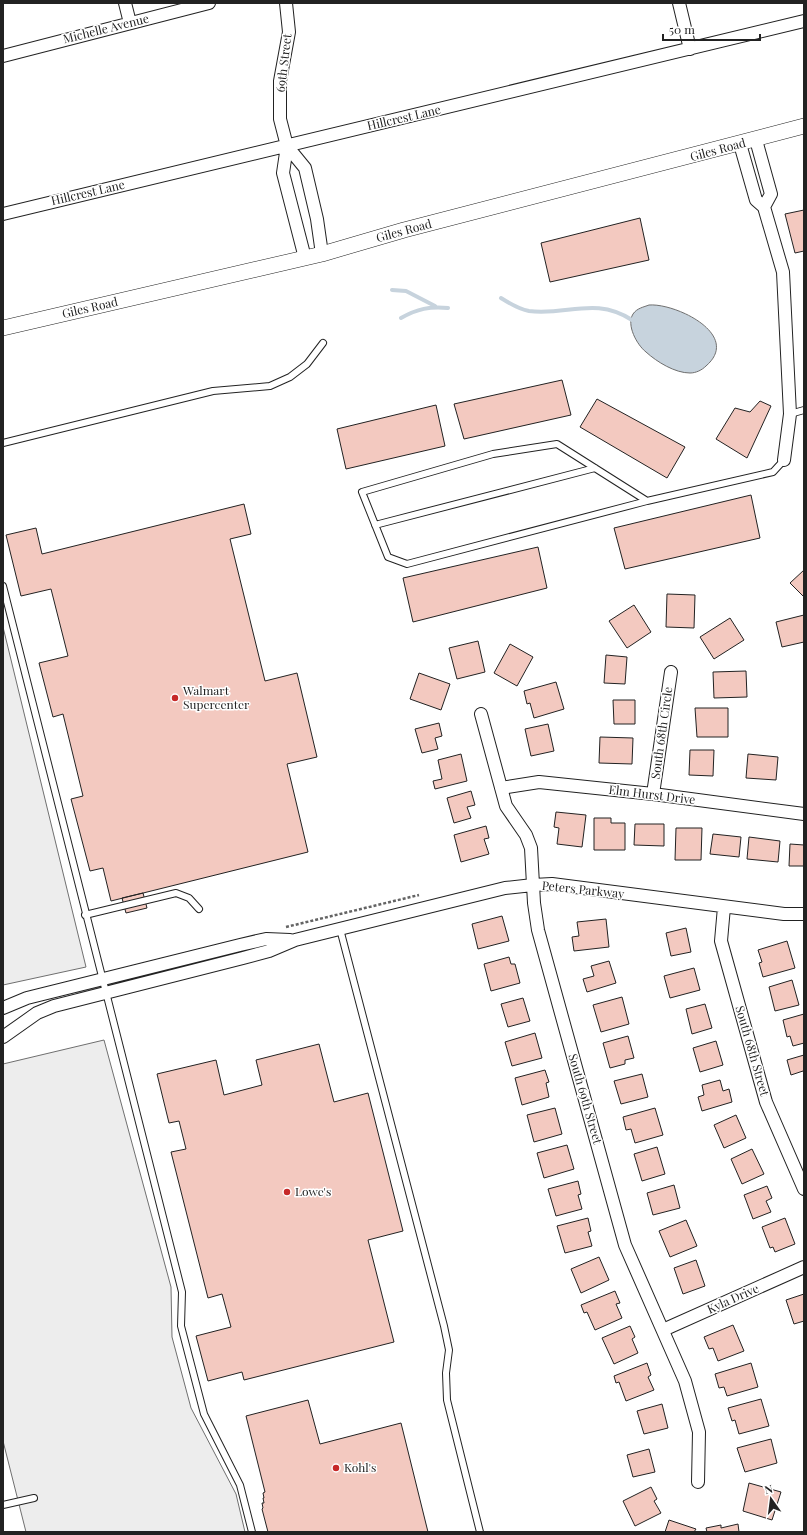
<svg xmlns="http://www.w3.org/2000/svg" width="807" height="1535" viewBox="0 0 807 1535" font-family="'Playfair Display',serif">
<rect width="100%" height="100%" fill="#fff"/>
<path fill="#ededed" stroke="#6f6f6f" d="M3,627L86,967L3,985Z
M104,1040L171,1287L172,1337L191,1408L236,1494L245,1532H26L3,1441V1064Z"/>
<path fill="#c7d3dd" stroke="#6f6f6f" d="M649,305C676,303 742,335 706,366C702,370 696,373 690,373C675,373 657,362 646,352C637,345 626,325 633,314C637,308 644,307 649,305Z"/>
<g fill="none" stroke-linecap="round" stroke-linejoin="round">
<path stroke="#c7d3dd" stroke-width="4" d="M392,290L406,291L435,306
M501,298C509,303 518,309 529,311C567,316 595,296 632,320
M401,318C417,309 430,306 448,308"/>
</g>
<path fill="#f3c9c0" stroke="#222" d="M804,210V251L795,253L785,214Z
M640,218L649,260L550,282L541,243Z
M562,380L571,415L464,439L454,404Z
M597,399L685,447L667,478L580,427Z
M760,401L771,406L747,458L716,439L735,408L750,412Z
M436,405L445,446L346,469L337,429Z
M751,495L760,538L625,569L614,528Z
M244,504L251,534L230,539L265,681L297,673L317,757L287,764L308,852L111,901L103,868L90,871L71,799L83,796L63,714L53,717L39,663L68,656L51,589L21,596L6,535L36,528L42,554Z
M538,547L547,588L413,622L403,578Z
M804,570V597L790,583Z
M667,594L695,595L694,628L666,627Z
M634,605L651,632L627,648L609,621Z
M804,615V642L782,647L776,622Z
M730,618L744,640L714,659L700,637Z
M478,641L485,672L457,679L449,648Z
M510,644L533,657L517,686L494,673Z
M606,655L627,657L625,684L604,683Z
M746,671L747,697L714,698L713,672Z
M419,673L450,684L441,710L410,699Z
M556,682L564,709L534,718L530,703L527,704L524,691Z
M613,700H635V724H614Z
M695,708H728V737H697Z
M439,723L442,736L435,738L438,749L422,753L415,729Z
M548,724L554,751L531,756L525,729Z
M600,737L633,738L632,764L599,763Z
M690,750H714L713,776L689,775Z
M461,754L467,781L435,789L433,781L442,779L438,760Z
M748,754L778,757L776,780L746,778Z
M471,791L475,805L467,807L471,818L454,823L447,798Z
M556,812L586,815L582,847L557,844L559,828L554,827Z
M594,818H611V823H625V850H594Z
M635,824H664V846L634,845Z
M486,826L489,838L484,839L489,854L461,862L454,835Z
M676,828H702L701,860H675Z
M713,834L741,837L739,857L710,854Z
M749,837L780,841L778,862L747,859Z
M790,844L804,845V866H789Z
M143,893L147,908L126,913L122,898Z
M502,916L509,941L478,949L472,924Z
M606,919L609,947L574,951L572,937L579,936L577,922Z
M686,928L691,952L671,956L666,933Z
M787,941L795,968L763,977L759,963L762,962L758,950Z
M509,957L511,964H515L520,983L491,991L484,964Z
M609,961L616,983L587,992L583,979L594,976L591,966Z
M694,968L700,990L670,998L664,976Z
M792,980L799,1005L775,1011L769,987Z
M622,997L629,1024L601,1032L593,1005Z
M523,998L530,1021L508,1027L501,1004Z
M705,1004L712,1028L692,1034L686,1009Z
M804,1014V1043L793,1046L790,1036L787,1037L783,1020Z
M535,1033L542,1058L512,1066L505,1042Z
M628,1036L634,1058L625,1060V1064L610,1068L603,1043Z
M716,1041L723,1065L700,1072L693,1048Z
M319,1044L334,1102L368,1093L403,1231L368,1240L394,1342L244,1380L242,1372L208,1381L196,1336L231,1327L222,1294L208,1298L171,1152L186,1149L179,1121L169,1123L157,1074L216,1060L224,1095L262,1085L256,1060Z
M804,1055V1073L803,1071L791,1075L787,1060Z
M545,1070L549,1082L546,1083L549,1097L522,1105L515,1078Z
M642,1074L648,1097L621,1104L614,1081Z
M720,1080L723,1091L729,1089L732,1102L702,1111L698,1097L704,1095L702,1085Z
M555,1108L562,1134L534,1142L527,1115Z
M655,1108L663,1135L635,1143L631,1129L626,1130L623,1117Z
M736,1115L746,1138L724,1148L714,1125Z
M567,1145L574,1169L544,1178L537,1153Z
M657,1147L665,1174L642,1181L634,1154Z
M752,1149L764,1174L742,1184L731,1159Z
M578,1181L581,1194L578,1195L582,1209L556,1216L548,1189Z
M674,1185L680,1208L653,1215L647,1193Z
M767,1186L772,1198L766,1201L771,1212L753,1219L744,1195Z
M588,1218L591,1231L588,1232L592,1246L565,1253L557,1226Z
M785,1218L795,1244L775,1252L773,1247L770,1248L762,1227Z
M686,1220L697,1246L670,1257L659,1231Z
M599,1257L609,1280L581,1293L571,1269Z
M696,1260L705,1286L683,1294L674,1268Z
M615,1291L620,1303L616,1304L622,1318L595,1330L587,1312L584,1313L581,1305Z
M804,1294V1321L794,1324L786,1300Z
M733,1325L744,1351L718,1361L713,1348L709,1349L704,1337Z
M630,1326L635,1337L632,1339L638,1353L614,1364L602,1338Z
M647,1363L651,1375L648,1377L654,1390L626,1401L619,1382L616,1383L614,1376Z
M751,1363L758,1387L727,1396L724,1387L719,1388L715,1374Z
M761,1399L769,1426L739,1434L735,1420L732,1421L728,1408Z
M308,1400L320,1444L401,1423L428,1532H268L262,1509L263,1508L262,1503H264L263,1498H264L263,1493L265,1492L246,1416Z
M662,1404L668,1428L644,1434L637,1411Z
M771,1439L777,1463L745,1472L737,1448Z
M649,1449L655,1472L633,1477L627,1455Z
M749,1483L781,1492L772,1520L743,1511Z
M651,1487L657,1499L654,1501L661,1513L635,1526L623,1501Z
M669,1520L696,1529L694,1532H665Z
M738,1524L739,1532H707L706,1528L721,1525V1528Z"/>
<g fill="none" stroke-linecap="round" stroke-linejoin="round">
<g stroke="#222" stroke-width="8">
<path id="service" d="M790,414L804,410
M3,443L213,391L270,386L290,377L307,364L323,343
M647,501L407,564L388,557L362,492L493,454L557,444L647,501L773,472L784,460
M375,525L595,468
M3,586L182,1292L181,1326L204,1414L240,1485L252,1532
M85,915L176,893L189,898L199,909
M340,929L444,1326L449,1350L446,1373L447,1400L480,1532
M3,1505L34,1498"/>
</g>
<g stroke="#222" stroke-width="14">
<path id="minor" d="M125,3L130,23
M286,3L289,32L280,81V119L287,146L283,173L305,258
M679,3L690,49
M3,56L209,3
M756,140L771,194L764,207
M740,144L756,200L764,207L783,272L790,414L784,460
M287,146L305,168L317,219L322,254
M3,214L804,21
M481,714L506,806L526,835L531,848L534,903L538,930L625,1245L685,1381L699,1432L698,1482
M501,788L539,782L653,794L804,814
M653,794L671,672
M724,907L721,941L766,1102L804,1189
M3,1008L27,998L240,945L266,939L290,940
M3,1037L37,1013L54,1006L243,958L269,951L295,940L505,888L533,885L552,884L784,914H804
M663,1330L804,1267"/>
</g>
<g stroke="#222" stroke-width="16">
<path id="tertiary" d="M3,328L322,254L404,230L804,126"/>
</g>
<path stroke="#646464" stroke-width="2.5" stroke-dasharray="3 2" stroke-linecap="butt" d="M286,927L419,895"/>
<use href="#service" stroke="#fff" stroke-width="6"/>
<use href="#minor" stroke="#fff" stroke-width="12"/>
<use href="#tertiary" stroke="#fff" stroke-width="15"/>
</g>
<g fill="#c62828" stroke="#fff" stroke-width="1.5">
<circle cx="175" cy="698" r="4"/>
<circle cx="287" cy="1192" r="4"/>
<circle cx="336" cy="1468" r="4"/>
</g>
<g text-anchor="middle" stroke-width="3" stroke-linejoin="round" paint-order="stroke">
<g font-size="12" fill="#222" stroke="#fff">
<text transform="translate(106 29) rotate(-14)" y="4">Michelle Avenue</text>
<text transform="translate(284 63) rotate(-83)" y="4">69th Street</text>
<text transform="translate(404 118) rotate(-13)" y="4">Hillcrest Lane</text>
<text transform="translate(718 150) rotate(-15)" y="4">Giles Road</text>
<text transform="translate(88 193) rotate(-13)" y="4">Hillcrest Lane</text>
<text transform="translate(404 231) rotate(-15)" y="4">Giles Road</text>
<text transform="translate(90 308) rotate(-13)" y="4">Giles Road</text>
<text transform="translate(662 733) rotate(-82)" y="4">South 68th Circle</text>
<text transform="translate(652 795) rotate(7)" y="4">Elm Hurst Drive</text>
<text transform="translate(583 890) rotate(6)" y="4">Peters Parkway</text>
<text transform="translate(752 1051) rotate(74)" y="4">South 68th Street</text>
<text transform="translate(585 1099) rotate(74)" y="4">South 69th Street</text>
<text transform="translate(733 1299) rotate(-24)" y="4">Kyla Drive</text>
</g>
<g font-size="12" fill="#222" stroke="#fff" text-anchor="start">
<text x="183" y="695">Walmart<tspan x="183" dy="14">Supercenter</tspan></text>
<text x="295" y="1196">Lowe's</text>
<text x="344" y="1472">Kohl's</text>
</g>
</g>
<rect width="807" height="1535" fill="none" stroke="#222222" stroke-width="8"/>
<g transform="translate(771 1499) rotate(346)" stroke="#ffffff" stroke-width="3" paint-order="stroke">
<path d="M0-3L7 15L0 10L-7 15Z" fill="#222222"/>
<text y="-6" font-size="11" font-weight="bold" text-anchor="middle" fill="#222222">N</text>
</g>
<path d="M663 34v6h97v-6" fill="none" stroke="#222222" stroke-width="2"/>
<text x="669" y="34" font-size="12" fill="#222222" stroke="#ffffff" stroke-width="3" paint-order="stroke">50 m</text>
</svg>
